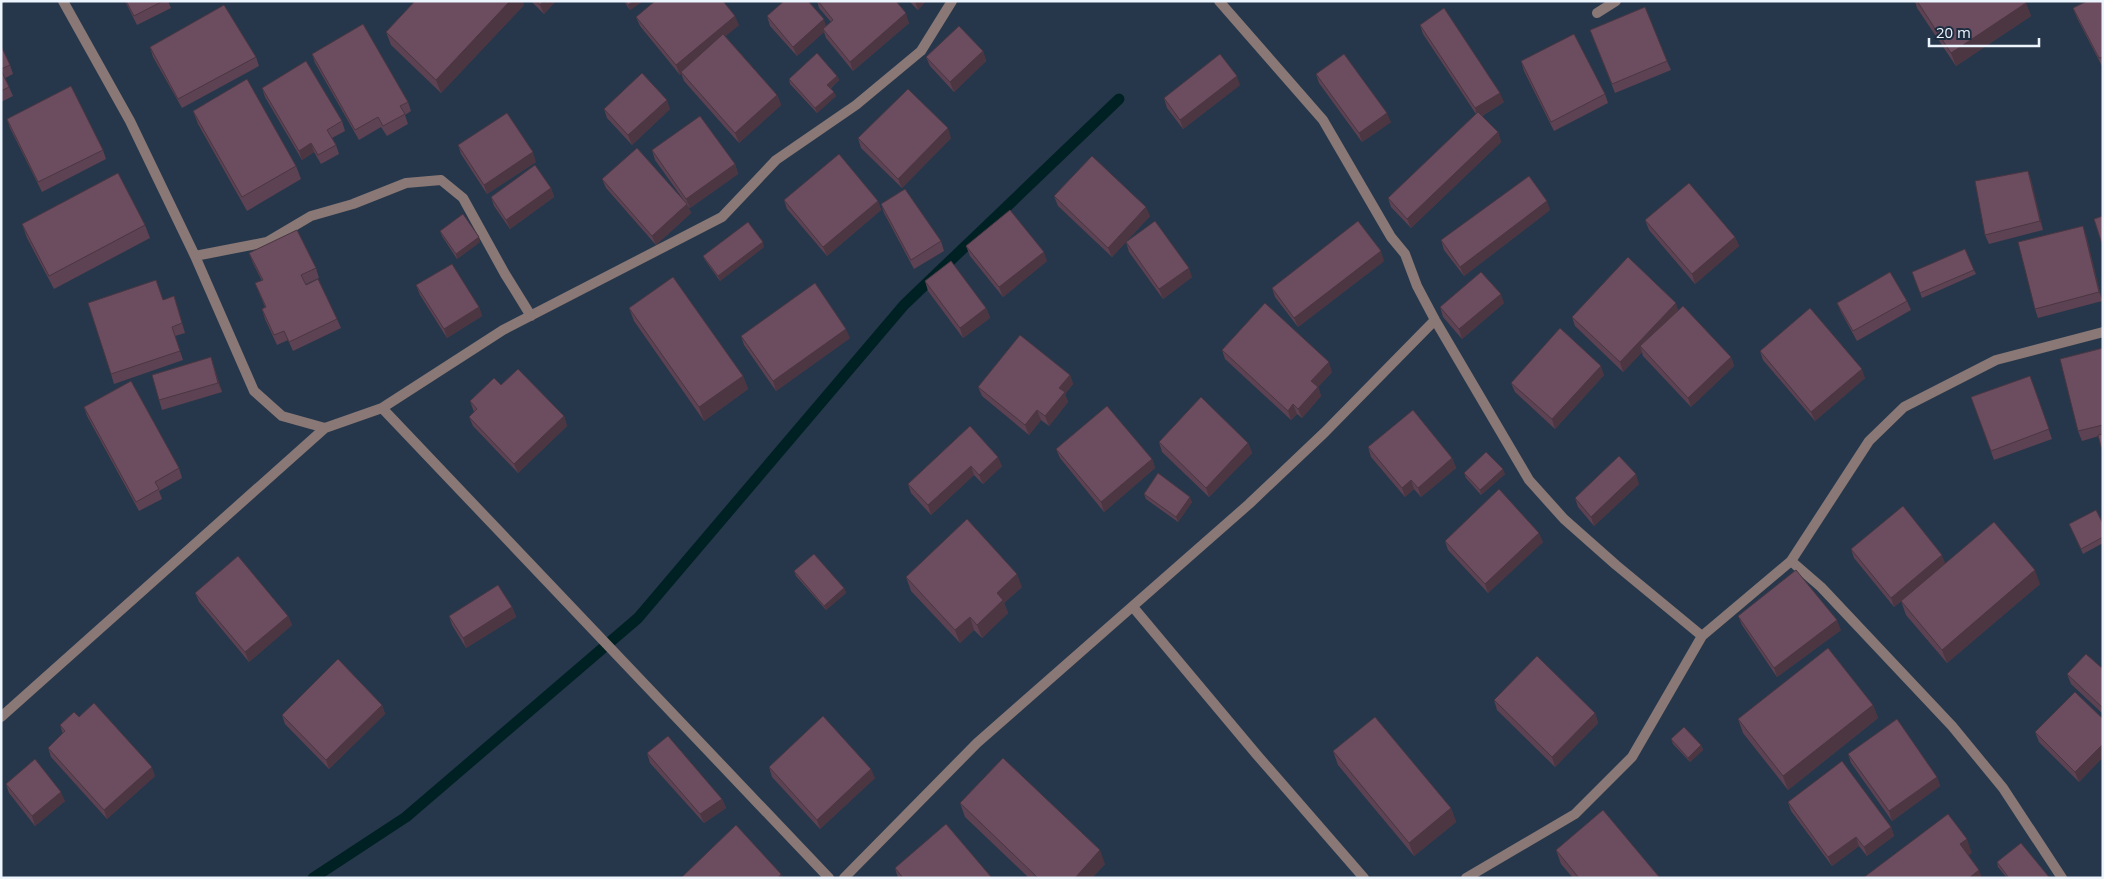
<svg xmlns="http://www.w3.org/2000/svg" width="2104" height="879" viewBox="0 0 2104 879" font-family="'Open Sans',sans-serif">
<rect width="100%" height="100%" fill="#27374b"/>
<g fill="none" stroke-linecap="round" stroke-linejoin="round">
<path stroke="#002124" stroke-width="11" d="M313,878L406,817L638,618L904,305L1119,99"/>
<path stroke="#897875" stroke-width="10" d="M63,1L130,121L195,256L254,391L282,416L325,428L382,408L503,330L722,217L776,160L856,105L921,51L952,1
M1219,1L1323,120L1391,237L1405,254L1417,286L1435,320L1529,480L1564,519L1616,565L1702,636L1791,561L1821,587L1952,726L2003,788L2062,878
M1597,13L1616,1
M195,256L267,242L311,216L353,204L406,183L441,180L463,198L505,274L531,316
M382,408L829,878
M1791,561L1869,441L1904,407L1996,360L2103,332
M1133,607L1257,755L1364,878
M1,717L325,428
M844,878L977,743L1249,504L1325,432L1435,320
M1466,878L1575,814L1632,757L1702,636"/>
</g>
<path fill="#5c4252" d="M1,1H7L1,4Z
M125,1H168L171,8L137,25Z
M531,1H556L544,14Z
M624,1H643L630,10Z
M817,1H896L909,23L853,71L826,38L824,32L797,56L770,26L767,16L826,26L831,22L819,8Z
M909,1H926L918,10Z
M1915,1H2025L2031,16L1956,66L1917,8Z
M2103,1V68L2077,18L2073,8Z
M524,5L441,93L391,45L386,32Z
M636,17L739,25L725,36L777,95L781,105L739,143L684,81L681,73L680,75L640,26Z
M1420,25L1504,102L1482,116L1498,132L1501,142L1411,228L1391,207L1388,198L1476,114L1423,34Z
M1594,40L1667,61L1671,70L1615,93Z
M1,46L10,65L13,74L5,78L13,96L1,102Z
M150,47L256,57L259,66L182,108L153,57Z
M983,51L986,61L954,92L930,66L926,57Z
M312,54L408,102L411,111L405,115L408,124L387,136L381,127L359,140L315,63Z
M1521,61L1605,94L1608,103L1554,131L1524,71Z
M1316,74L1391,122L1362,142L1319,83Z
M837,76L839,80L831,88L836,96L817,113L790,84L789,79Z
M1240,85L1183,129L1167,108L1164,98Z
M262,88L342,121L345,131L332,138L336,145L339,154L321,164L314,152L302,160L265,97Z
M604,109H670L632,145L607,118Z
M193,111L296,166L301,179L247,211L198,124Z
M7,119L103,150L106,159L42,192L10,128Z
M858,138H951L902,188L861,148Z
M458,145L536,162L487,194L461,154Z
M652,150L735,164L738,174L690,208L688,206L691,213L656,245L606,188L602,179L683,199L655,160Z
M2028,171L2031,180L2043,230L1989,244L1985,235Z
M551,188L554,197L510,229L494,206L491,197Z
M1054,196L1150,216L1112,257L1058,206Z
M784,200L878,201L881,210L827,256L787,209Z
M881,204L941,241L944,251L914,269L884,213Z
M1550,210L1464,276L1444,250L1441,240Z
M1645,220L1735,237L1739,246L1695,284L1649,230Z
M22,224L145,225L150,238L54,289L27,238Z
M440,231L480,242L457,259L442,236Z
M2086,235L2102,301L2038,318L2035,309Z
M1126,242L1192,277L1163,299L1129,252Z
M966,246L1047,261L1003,297L970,256Z
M764,247L720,281L705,260L703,256Z
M249,253L316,268L319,278L306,284L337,319L341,328L293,351L288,340L277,345L265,319L262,309L265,307L255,283L262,281L253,263Z
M1384,261L1298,327L1275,297L1272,288Z
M1974,270L1976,274L1922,298L1912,272Z
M925,281L986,308L990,318L963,338L928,291Z
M416,285L479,307L482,316L447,338L420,295Z
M163,300L177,306L185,333L175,336L183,360L114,384L111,374Z
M1907,301L1911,310L1857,341L1841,312L1837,303Z
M1504,303L1462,339L1443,317L1440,307Z
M629,308L743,376L748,389L704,421L634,321Z
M1679,311L1731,357L1734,366L1691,407L1643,356L1642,352L1623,372L1575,326L1572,317Z
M741,336L850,338L776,391L744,345Z
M2103,348V454L2099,436L2082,441L2078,431Z
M1222,350L1332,372L1318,387L1321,396L1302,418L1297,414L1291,420L1225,359Z
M1760,351L1865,378L1815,421L1763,360Z
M214,367L222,392L162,410L159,400Z
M1070,375L1073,384L1065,394L1068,402L1049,426L1041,420L1029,435L982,396L978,387Z
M1604,375L1555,429L1515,392L1511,383Z
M2030,376L2052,439L1994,460L1971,397Z
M501,385L564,416L567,426L518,473L473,426L469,417L474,412L470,401Z
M84,407L179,468L182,478L159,491L162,499L139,511L87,416Z
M970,426L1002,466L983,484L974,475L931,515L911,493L908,484Z
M1159,442L1248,443L1252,453L1209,497L1162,452Z
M1368,447L1452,458L1456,468L1421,497L1414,489L1405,497L1371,457Z
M1056,449L1152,459L1155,468L1104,512L1060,458Z
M1464,473L1505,474L1481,495L1466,478Z
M1639,484L1594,526L1578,507L1575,498Z
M1144,494L1192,502L1178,522L1146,499Z
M2069,524H2103V543L2083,554Z
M1445,541L1543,542L1488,593L1448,550Z
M1851,549L1945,564L2040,584L1947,663L1906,615L1901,601L1909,595L1894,607L1854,558Z
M794,571L844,588L846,593L826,610L796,576Z
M906,577L1022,587L1004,603L1008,613L982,638L974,630L960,643L911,591Z
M195,593L288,616L292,625L249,662L199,602Z
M512,607L516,617L466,648L452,625L449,616Z
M1738,616L1841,630L1777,677L1742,625Z
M2103,669V714L2071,684L2067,674Z
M1494,700L1595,713L1598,723L1555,767L1497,710Z
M382,705L385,714L329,769L285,724L282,715Z
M1873,705L1878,718L1788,790L1743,733L1738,719Z
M2103,719V757L2079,782L2039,742L2035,732Z
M60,725L155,776L107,819L51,757L48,748L63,734Z
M1671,739L1701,745L1703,750L1690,762L1673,744Z
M1333,751L1451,808L1456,822L1414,856L1338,765Z
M647,753L722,799L726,808L704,823L650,763Z
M1848,754L1937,777L1940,786L1892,821L1851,763Z
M769,767L875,778L820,829L772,777Z
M6,784L65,801L35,826L9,793Z
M1788,802L1891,827L1894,836L1867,856L1859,846L1832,866L1791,811Z
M960,803L1105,864L1092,878H1029L965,817Z
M1556,850L1660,878H1573L1561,864Z
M1997,862L2049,877V878H2007L1998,867Z
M895,868L992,878H898Z"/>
<path fill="#4b3642" d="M510,1H523L524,5L441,93L436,80Z
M543,1H556L544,14L540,5Z
M634,1H643L630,10L628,5Z
M915,1H926L918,10Z
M2026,3L2031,16L1956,66L1951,53Z
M906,13L909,23L853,71L850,62Z
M735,16L739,25L680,75L676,65Z
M824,19L827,29H823L824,32L797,56L793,47Z
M983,51L986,61L954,92L950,82Z
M837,76L839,80L829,89L827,85Z
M1237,76L1240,85L1183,129L1180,120Z
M834,92L836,96L817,113L815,108Z
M1500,93L1504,102L1478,118L1475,108Z
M777,95L781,105L739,143L735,133Z
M667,100L670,109L632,145L628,135Z
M1387,113L1391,122L1362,142L1359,133Z
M948,128L951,138L902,188L898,179Z
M1498,132L1501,142L1411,228L1407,219Z
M311,143L314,152L302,160L299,151Z
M533,152L536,162L487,194L484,185Z
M735,164L738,174L690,208L686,199Z
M2028,171L2031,180L2043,230L2040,221Z
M551,188L554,197L510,229L506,220Z
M878,201L881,210L827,256L823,247Z
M1547,201L1550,210L1464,276L1460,267Z
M687,204L691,213L656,245L652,236Z
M1146,207L1150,216L1112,257L1108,248Z
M2083,226L2086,235L2102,301L2099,292Z
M479,237L480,242L457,259L456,254Z
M1735,237L1739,246L1695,284L1692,274Z
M763,242L764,247L720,281L718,276Z
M1381,251L1384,261L1298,327L1294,318Z
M1044,252L1047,261L1003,297L999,287Z
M1189,268L1192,277L1163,299L1159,289Z
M1501,294L1504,303L1462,339L1459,329Z
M1676,303L1679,313L1640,346L1642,352L1623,372L1620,362Z
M479,307L482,316L447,338L444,329Z
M986,308L990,318L963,338L960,328Z
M846,329L850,338L776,391L773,381Z
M211,357L214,367L222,392L218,383Z
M1731,357L1734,366L1691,407L1688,398Z
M1329,362L1332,372L1315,390L1311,381Z
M1601,366L1604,375L1555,429L1552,419Z
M1862,369L1865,378L1815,421L1811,412Z
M1070,375L1073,384L1065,394L1068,402L1049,426L1045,416L1059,388Z
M743,376L748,389L704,421L699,407Z
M1318,387L1321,396L1302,418L1298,409Z
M1293,404L1297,414L1291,420L1288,411Z
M1037,410L1041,420L1029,435L1025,425Z
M564,416L567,426L518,473L514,464Z
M1248,443L1252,453L1209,497L1206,488Z
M998,457L1002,466L983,484L979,475Z
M1452,458L1456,468L1421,497L1418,488Z
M1152,459L1155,468L1104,512L1101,502Z
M971,466L974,475L931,515L928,505Z
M1503,469L1505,474L1481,495L1480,490Z
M1636,474L1639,484L1594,526L1591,517Z
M1411,480L1414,489L1405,497L1402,488Z
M1190,497L1192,502L1178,522L1176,517Z
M1539,533L1543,542L1488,593L1485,584Z
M1942,555L1946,565L1894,607L1891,598Z
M2035,570L2040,584L1947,663L1942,650Z
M1017,574L1022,587L1004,603L1008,613L982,638L977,625L997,593Z
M844,588L846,593L826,610L824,606Z
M512,607L516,617L466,648L463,638Z
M288,616L292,625L249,662L245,652Z
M970,617L974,630L960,643L955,630Z
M1837,620L1841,630L1777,677L1774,668Z
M382,705L385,714L329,769L326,760Z
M1873,705L1878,718L1788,790L1783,776Z
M1595,713L1598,723L1555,767L1552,757Z
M2103,744V757L2079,782L2075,772Z
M1701,745L1703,750L1690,762L1688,758Z
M152,767L155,776L107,819L104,810Z
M871,769L875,778L820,829L817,820Z
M1937,777L1940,786L1892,821L1889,811Z
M61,792L65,801L35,826L32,816Z
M722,799L726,808L704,823L700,814Z
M1451,808L1456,822L1414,856L1409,843Z
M1891,827L1894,836L1867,856L1864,847Z
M1856,837L1859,846L1832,866L1828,857Z
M1967,839L1972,853L1965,858L1960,844Z
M1100,850L1105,864L1092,878H1075Z
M1979,870L1982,878H1969Z
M781,874L783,878H778Z"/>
<path fill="#6b4d5f" stroke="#4b3642" d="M126,1H163L134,16Z
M415,1H510L436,80L386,32Z
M537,1H543L540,5Z
M625,1H634L628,5Z
M655,1H723L735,16L676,65L636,17Z
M784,1H808L824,19L793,47L767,16Z
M818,1H896L906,13L850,62L823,29L833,20Z
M1917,1H2025L2026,3L1951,53Z
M2087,1H2103V57L2099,58L2073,8Z
M224,5L256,57L178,99L150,47Z
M1645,7L1667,61L1612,84L1590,30Z
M1444,8L1500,93L1475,108L1420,25Z
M363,24L408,102L400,106L405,114L383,126L378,117L355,130L312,54Z
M959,26L983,51L950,82L926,57Z
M723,34L777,95L735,133L681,72Z
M1574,34L1605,94L1551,122L1521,61Z
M1,46L10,65L1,69Z
M817,53L837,76L827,85L834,92L815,108L789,79Z
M1220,54L1237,76L1180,120L1164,98Z
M1344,54L1387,113L1359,133L1316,74Z
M306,61L342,121L327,130L336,145L318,155L311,143L299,151L262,88Z
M1,70L9,87L1,91Z
M642,73L667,100L628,135L604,109Z
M247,79L296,166L242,197L193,111Z
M71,86L103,150L38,182L7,119Z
M908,89L948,128L898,179L858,138Z
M1478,112L1498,132L1407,219L1388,198Z
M507,113L533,152L484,185L458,145Z
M700,116L735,164L686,199L652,150Z
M637,148L687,204L652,236L602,179Z
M839,154L878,201L823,247L784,200Z
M1092,156L1146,207L1108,248L1054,196Z
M535,165L551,188L506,220L491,197Z
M2028,171L2040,221L1985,235L1975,181Z
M118,173L145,225L49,276L22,224Z
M1529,176L1547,201L1460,267L1441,240Z
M1689,183L1735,237L1692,274L1645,220Z
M905,189L941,241L911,260L881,204Z
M1010,210L1044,252L999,287L966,246Z
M463,214L479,237L456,254L440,231Z
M2103,216V247L2094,219Z
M1155,221L1189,268L1159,289L1126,242Z
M1358,221L1381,251L1294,318L1272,288Z
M748,222L763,242L718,276L703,256Z
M2083,226L2099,292L2035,309L2018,242Z
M297,230L316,268L301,275L306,285L318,279L337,319L289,342L284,331L274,335L262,309L266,307L255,283L263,280L249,253Z
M1965,249L1974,270L1920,293L1912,272Z
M1628,257L1676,303L1620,362L1572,317Z
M951,261L986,308L960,328L925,281Z
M452,264L479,307L444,329L416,285Z
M1481,272L1501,294L1459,329L1440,307Z
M1890,272L1907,301L1853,331L1837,303Z
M673,277L743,376L699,407L629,308Z
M156,280L163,300L174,296L182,323L172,327L180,351L111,374L88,303Z
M815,283L846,329L773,381L741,336Z
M1265,303L1329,362L1311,381L1318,387L1298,409L1293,404L1288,411L1222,350Z
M1683,306L1731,357L1688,398L1640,346Z
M1810,308L1862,369L1811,412L1760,351Z
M1560,328L1601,366L1552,419L1511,383Z
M1020,335L1070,375L1059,388L1065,392L1045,416L1037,410L1025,425L978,387Z
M2103,348V425L2078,431L2060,359Z
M211,357L218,383L159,400L152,375Z
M518,369L564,416L514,464L469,417L477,409L470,401L494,378L501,385Z
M2030,376L2049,429L1991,451L1971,397Z
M131,381L179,468L155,482L159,489L136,502L84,407Z
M1201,397L1248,443L1206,488L1159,442Z
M1107,406L1152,459L1101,502L1056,449Z
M1413,410L1452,458L1418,488L1411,480L1402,488L1368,447Z
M970,426L998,457L979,475L971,466L928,505L908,484Z
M2103,434V454L2098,435Z
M1486,452L1503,469L1480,490L1464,473Z
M1619,456L1636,474L1591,517L1575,498Z
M1158,473L1190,497L1176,517L1144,494Z
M1499,489L1539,533L1485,584L1445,541Z
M1903,506L1942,555L1891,598L1851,549Z
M2096,510L2103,524V537L2081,549L2069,524Z
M967,519L1017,574L997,593L1003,600L977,625L970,617L955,630L906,577Z
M1994,522L2035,570L1942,650L1901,601Z
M814,554L844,588L824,606L794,571Z
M238,556L288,616L245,652L195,593Z
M1796,570L1837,620L1774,668L1738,616Z
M498,585L512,607L463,638L449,616Z
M1828,648L1873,705L1783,776L1738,719Z
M2086,654L2103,669V708L2067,674Z
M1537,656L1595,713L1552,757L1494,700Z
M338,659L382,705L326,760L282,715Z
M2075,692L2103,719V744L2075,772L2035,732Z
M94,703L152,767L104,810L48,748L65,731L60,725L74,712L79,717Z
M823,716L871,769L817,820L769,767Z
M1375,717L1451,808L1409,843L1333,751Z
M1897,719L1937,777L1889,811L1848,754Z
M1684,727L1701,745L1688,758L1671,739Z
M668,736L722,799L700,814L647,753Z
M1003,758L1100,850L1075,878H1038L960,803Z
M35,759L61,792L32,816L6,784Z
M1842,761L1891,827L1864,847L1856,837L1828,857L1788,802Z
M1603,810L1660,878H1579L1556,850Z
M1948,814L1967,839L1960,844L1979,870L1969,878H1863Z
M946,824L992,878H903L895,868Z
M736,825L781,874L778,878H683L682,877Z
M2021,843L2049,877L2048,878H2009L1997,862Z"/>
<rect width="2104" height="879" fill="none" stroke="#ecf4fe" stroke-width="5"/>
<path d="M1929 38v8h110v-8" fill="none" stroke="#ecf4fe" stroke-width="2.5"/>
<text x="1936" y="38" font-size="15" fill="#ecf4fe" stroke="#1d2d40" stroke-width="4" paint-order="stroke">20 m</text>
</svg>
